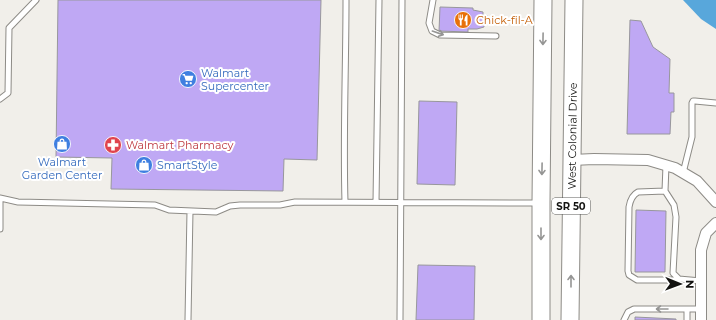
<svg xmlns="http://www.w3.org/2000/svg" width="716" height="320" viewBox="0 0 716 320" font-family="Montserrat,sans-serif">
<rect width="100%" height="100%" fill="#f1efea"/>
<path fill="#58a7db" d="M683,0H716V29L701,19Z"/>
<path fill="#bfa8f4" stroke="#98979c" d="M58,0H321L317,160L284,159L283,191L111,189L112,158L56,157Z
M440,7L473,8V10L483,12V15H487V24H484V27L477,29H468V32L439,31Z
M630,20L641,21L653,47L670,59L669,93H674V112H671L670,134H627Z
M419,101L457,102L455,185L417,184Z
M636,210L666,211L665,272H635Z
M418,265L475,266L474,320H416Z
M635,317L676,319V320H635Z"/>
<g fill="none" stroke-linecap="round" stroke-linejoin="round">
<g stroke="#8d8b86" stroke-width="7">
<path id="service" d="M433,0L429,23L432,31L440,35L496,36
M0,99L8,93L9,28L36,0
M666,165L665,191L674,205L676,217L673,273L679,279L701,281
M683,173L692,137V103L693,101H695L716,103
M665,191L638,192C632,195 630,201 629,207L628,271L629,275L637,280H674L679,279
M0,198L18,202L155,205L169,210L216,212L230,206L240,205H280L295,202L538,203
M345,202C343,135 346,67 346,0
M376,202L379,0
M0,229V198
M188,320L190,211
M400,320L402,0
M624,320L628,312L634,309H701
M687,320V309"/>
</g>
<g stroke="#8d8b86" stroke-width="12">
<path id="minor" d="M572,160L594,159L648,160L675,168L697,181L716,202
M701,320V250L706,233L716,223"/>
</g>
<g stroke="#8d8b86" stroke-width="19">
<g id="trunk">
<path d="M541,320V203L543,0"/>
<path id="s1" d="M570,320L574,0"/>
</g>
</g>
<use href="#service" stroke="#fff" stroke-width="5"/>
<use href="#minor" stroke="#fff" stroke-width="10"/>
<use href="#trunk" stroke="#fff" stroke-width="17"/>
</g>
<defs><path id="oneway-shaft" d="M-6 0H5M1.5-3L5.5 0L1.5 3" fill="none" stroke-width="1.6" stroke-linecap="round" stroke-linejoin="round"/></defs>
<g stroke="#959594">
<use href="#oneway-shaft" transform="translate(438 33) rotate(19)"/>
<use href="#oneway-shaft" transform="translate(543 39) rotate(91)"/>
<use href="#oneway-shaft" transform="translate(542 169) rotate(91)"/>
<use href="#oneway-shaft" transform="translate(541 234) rotate(90)"/>
<use href="#oneway-shaft" transform="translate(571 281) rotate(-90)"/>
<use href="#oneway-shaft" transform="translate(662 309) rotate(-180)"/>
</g>
<defs>
<g id="restaurant-disc" transform="scale(0.9)"><circle r="9.5" fill="#e8710a" stroke="#fff"/><path d="M-5-6h1v4h1v-4h1v4h1v-4h1v5L-1.5 .5V6h-2V.5L-5-1ZM5-6V6H3V1.5H1.5Q1.5-4 5-6Z" fill="#fff"/></g>
<g id="supermarket-disc" transform="scale(0.9)"><circle r="9.5" fill="#3f7fe0" stroke="#fff"/><path d="M-6-5.5h2.5l.6 2H6L4.5 2H-2.5L-4.4-4H-6ZM-1.5 3.2a1.3 1.3 0 1 0 .1 0ZM3 3.2a1.3 1.3 0 1 0 .1 0Z" fill="#fff"/></g>
<g id="shop-disc" transform="scale(0.9)"><circle r="9.5" fill="#3f7fe0" stroke="#fff"/><path d="M-5-2.5h2.3a2.7 3.5 0 0 1 5.4 0H5L5.5 6h-11ZM-1.5-2.5h3a1.5 2.3 0 0 0-3 0Z" fill="#fff"/></g>
<g id="pharmacy-disc" transform="scale(0.9)"><circle r="9.5" fill="#e0444e" stroke="#fff"/><path d="M-2-6h4v4h4v4h-4v4h-4v-4h-4v-4h4Z" fill="#fff"/></g>
</defs>
<g fill-rule="evenodd">
<use href="#restaurant-disc" x="463" y="20"/>
<use href="#supermarket-disc" x="188" y="79"/>
<use href="#shop-disc" x="62" y="144"/>
<use href="#pharmacy-disc" x="113" y="145"/>
<use href="#shop-disc" x="144" y="165"/>
</g>
<g text-anchor="middle" stroke-width="4" stroke-linejoin="round" paint-order="stroke">
<rect fill="#fff" stroke="#5a5a58" stroke-width="1" x="552" y="198" width="38" height="16" rx="3"/>
<g font-size="10" font-weight="bold" fill="#131311">
<text x="571" y="210">SR 50</text>
</g>
<g font-size="11" fill="#c56008" stroke="#fff" text-anchor="start">
<text x="476" y="24">Chick-fil-A</text>
</g>
<g font-size="11" fill="#366cbe" stroke="#fff" text-anchor="start">
<text x="201" y="77">Walmart<tspan x="201" dy="13">Supercenter</tspan></text>
<text x="62" y="166" text-anchor="middle">Walmart<tspan x="62" dy="13">Garden Center</tspan></text>
<text x="157" y="169">SmartStyle</text>
</g>
<g font-size="11" fill="#131311" stroke="#fff">
<text dy="4" stroke="none"><textPath href="#s1" startOffset="184">West Colonial Drive</textPath></text>
</g>
<g font-size="11" fill="#be3a42" stroke="#fff" text-anchor="start">
<text x="126" y="149">Walmart Pharmacy</text>
</g>
</g>
<g transform="translate(680 284) rotate(91)" stroke="#ffffff" stroke-width="3" paint-order="stroke">
<path d="M0-3L7 15L0 10L-7 15Z" fill="#131311"/>
<text y="-6" font-size="11" font-weight="bold" text-anchor="middle" fill="#131311">N</text>
</g>
</svg>
